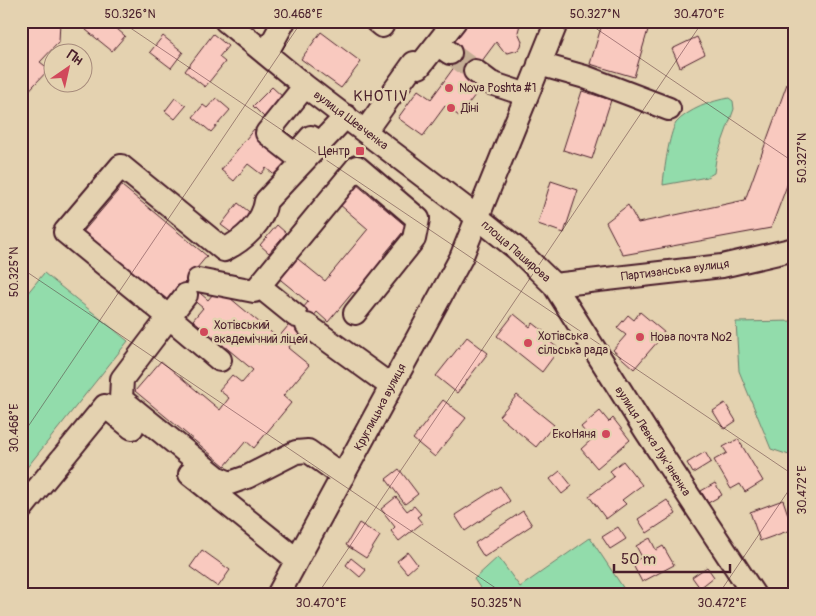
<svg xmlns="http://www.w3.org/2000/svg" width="816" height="616" viewBox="0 0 816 616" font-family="Pangolin,sans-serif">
<rect width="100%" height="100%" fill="#e4d2b0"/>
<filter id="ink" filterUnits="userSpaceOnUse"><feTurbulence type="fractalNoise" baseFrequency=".02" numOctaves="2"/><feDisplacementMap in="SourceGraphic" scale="10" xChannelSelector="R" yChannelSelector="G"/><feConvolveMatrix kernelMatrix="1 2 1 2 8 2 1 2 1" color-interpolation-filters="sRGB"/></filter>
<g filter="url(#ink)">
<path fill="#92dcab" stroke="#6e7e6b" d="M729,98L733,101L734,109L716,159L714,173L707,177L663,185C664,171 669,134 676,123C687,110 713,100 729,98Z
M44,273L128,341L21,475V301Z
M795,321V457L771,449L739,371L736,322Z
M590,538L628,595H485L474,579L498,557L520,587Z"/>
<path fill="#f9c9bf" stroke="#4a1f2b" d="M21,21H60L59,42L40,62L49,69L21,99Z
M93,21H108L125,36L112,51L86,30Z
M464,21H521L518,32L522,41L521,46L518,50L508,53L503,51L496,42L470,77L445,59L457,44L451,39Z
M603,21L650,23L634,77L590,64Z
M321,32L361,62L341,88L301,59Z
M213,34L228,46L219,57L225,62L205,87L185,71Z
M163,36L183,52L171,68L150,52Z
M697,37L705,54L680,67L672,49Z
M455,66L482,86L459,116L445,106L423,136L398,118L418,90L431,99Z
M787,84L795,87V164L771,228L623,255L606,222L628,205L638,223L745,200Z
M272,87L284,98L265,118L253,106Z
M582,91L611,100L592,159L563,150Z
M175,98L186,106L175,119L165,111Z
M216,98L230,110L211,132L193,117L203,105L207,108Z
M254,129L292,161L278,178L266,168L261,174L248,164L234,181L221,170Z
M551,181L578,190L564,233L538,224Z
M356,184L407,227L383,256L388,260L359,296L353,292L328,322L317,312L288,348L309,365L283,396L291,403L254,448L246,441L225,466L135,391L161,361L220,410L229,398L219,390L232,375L242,383L253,370L193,320L203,308L180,289L168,303L83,232L122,186L207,256L186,281L208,300L218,288L278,338L308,302L276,276L293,255L325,281L368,229L339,204Z
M238,203L253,215L236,236L221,225Z
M277,225L286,233L269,253L260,245Z
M640,312L665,333L634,369L613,350L626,335L617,328L628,315L634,320Z
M514,314L530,327L533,323L547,334L544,337L559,349L542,372L497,336Z
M467,337L488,353L457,393L436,376Z
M517,395L554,425L536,447L499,416Z
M443,400L466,418L435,457L413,439Z
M725,403L736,421L724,429L713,411Z
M600,411L609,422L613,418L630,440L597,468L581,449L591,440L581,427Z
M738,439L763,481L745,492L740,484L731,489L714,460L727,453L723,447Z
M705,452L711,462L693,473L687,463Z
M623,461L642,485L622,500L626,504L606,519L589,496L614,477L610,471Z
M399,469L418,494L405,504L386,479Z
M560,471L572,486L562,494L550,479Z
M715,483L722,495L708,503L701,491Z
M500,486L510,501L465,531L455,515Z
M396,497L407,511L414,506L421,514L417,517L422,523L399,541L391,531L395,527L381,509Z
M667,500L676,514L647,533L638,519Z
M783,500L793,529L760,541L750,512Z
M523,511L532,525L484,557L475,543Z
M359,523L380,536L366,558L346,545Z
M618,527L626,539L610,549L602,537Z
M650,538L656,550L663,546L674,565L642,582L632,563L642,557L636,546Z
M202,550L230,570L218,587L190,567Z
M408,552L417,564L407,573L397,561Z
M351,558L366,570L360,577L346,565Z
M707,567L714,577L700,588L692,577Z
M715,588L718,595H703Z"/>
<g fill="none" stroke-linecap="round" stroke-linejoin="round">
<path stroke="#c5ae95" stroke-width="22" stroke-dasharray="22 11" stroke-linecap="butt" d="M450,53L475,71"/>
<g stroke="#4a1f2b" stroke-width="26">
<path id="minor" d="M226,21L305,86L477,217L516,248L554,285L646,431L754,595
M376,21L382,26
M450,53L437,44L455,21
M266,54L284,21
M539,64L585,77L669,109
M475,71L491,83L527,95
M305,86L267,133L295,155L311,137
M366,130L414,63L419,67L437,44
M198,280L254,291L259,286
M554,285L722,266L795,249
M186,295L169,317L220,360
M296,316L259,286L357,167L418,219L414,239L355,313
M307,325L391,386
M190,474L297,560
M343,476L308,451L296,452L247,477L230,483L218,478L121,399L122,379L169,317L65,232L121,166L224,250C244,240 263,223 266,201L346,116
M21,509L105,406L132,428
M278,595L461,258L557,21"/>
</g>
<use href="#minor" stroke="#e4d2b0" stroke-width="22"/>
</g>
</g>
<path fill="none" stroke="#4a1f2b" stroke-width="1" stroke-opacity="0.45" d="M120,21L795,476M585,21L795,163M21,268L506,595M21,437L302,21M21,582L41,595M317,595L703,21M718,595L795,481"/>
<g fill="#d1495b" stroke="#e4d2b0" stroke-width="2">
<circle cx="449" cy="88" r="5"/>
<circle cx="451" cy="108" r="5"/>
<rect x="355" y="146" width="10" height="10" rx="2.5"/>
<circle cx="204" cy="332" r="5"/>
<circle cx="640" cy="337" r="5"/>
<circle cx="528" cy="343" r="5"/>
<circle cx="606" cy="434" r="5"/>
</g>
<g text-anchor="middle" stroke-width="5" stroke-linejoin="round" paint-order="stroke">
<g font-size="12" fill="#4a1f2b" stroke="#e4d2b0" text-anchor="start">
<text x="459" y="92">Nova Poshta #1</text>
<text x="461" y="112">Діні</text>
<text x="350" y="155" text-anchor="end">Центр</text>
<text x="214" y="329">Хотівський<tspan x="214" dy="14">академічний ліцей</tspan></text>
<text x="538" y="340">Хотівська<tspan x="538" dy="14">сільська рада</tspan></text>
<text x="650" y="341">Нова почта №2</text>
<text x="596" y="438" text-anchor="end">ЕкоНяня</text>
</g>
<g font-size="12" fill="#4a1f2b" stroke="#e4d2b0">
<text transform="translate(351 120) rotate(37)" y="4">вулиця Шевченка</text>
<text transform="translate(516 251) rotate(41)" y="4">площа Паширова</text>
<text transform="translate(675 270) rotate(-7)" y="4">Партизанська вулиця</text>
<text transform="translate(380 407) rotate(-62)" y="4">Круглицька вулиця</text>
<text transform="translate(653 441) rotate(57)" y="4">вулиця Левка Лук'яненка</text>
</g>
<g font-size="15" letter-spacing="1" fill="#4a1f2b" stroke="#e4d2b0">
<text x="381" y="101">KHOTIV</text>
</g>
</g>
<rect width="816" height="616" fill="none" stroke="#e4d2b0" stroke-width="55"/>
<g transform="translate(68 68) rotate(34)"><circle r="24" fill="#e4d2b0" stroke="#a68a7b"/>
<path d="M0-4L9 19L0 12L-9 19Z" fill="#d1495b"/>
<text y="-8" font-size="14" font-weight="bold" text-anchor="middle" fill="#4a1f2b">Пн</text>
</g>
<path d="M614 564v8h116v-8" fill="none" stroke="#4a1f2b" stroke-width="2.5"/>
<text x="621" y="564" font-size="15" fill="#4a1f2b" stroke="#e4d2b0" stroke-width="4" paint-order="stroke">50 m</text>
<rect x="28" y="28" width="760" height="560" fill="none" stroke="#4a1f2b" stroke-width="2"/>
<g font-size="12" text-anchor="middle" fill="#4a1f2b">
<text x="130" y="18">50.326°N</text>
<text x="298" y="18">30.468°E</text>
<text x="595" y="18">50.327°N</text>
<text x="699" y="18">30.470°E</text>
<text transform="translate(802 158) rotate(-90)" y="4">50.327°N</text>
<text transform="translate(14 272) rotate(-90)" y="4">50.325°N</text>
<text transform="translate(14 428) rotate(-90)" y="4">30.468°E</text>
<text transform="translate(802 490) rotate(-90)" y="4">30.472°E</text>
<text x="321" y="607">30.470°E</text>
<text x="496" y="607">50.325°N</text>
<text x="722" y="607">30.472°E</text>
</g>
</svg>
